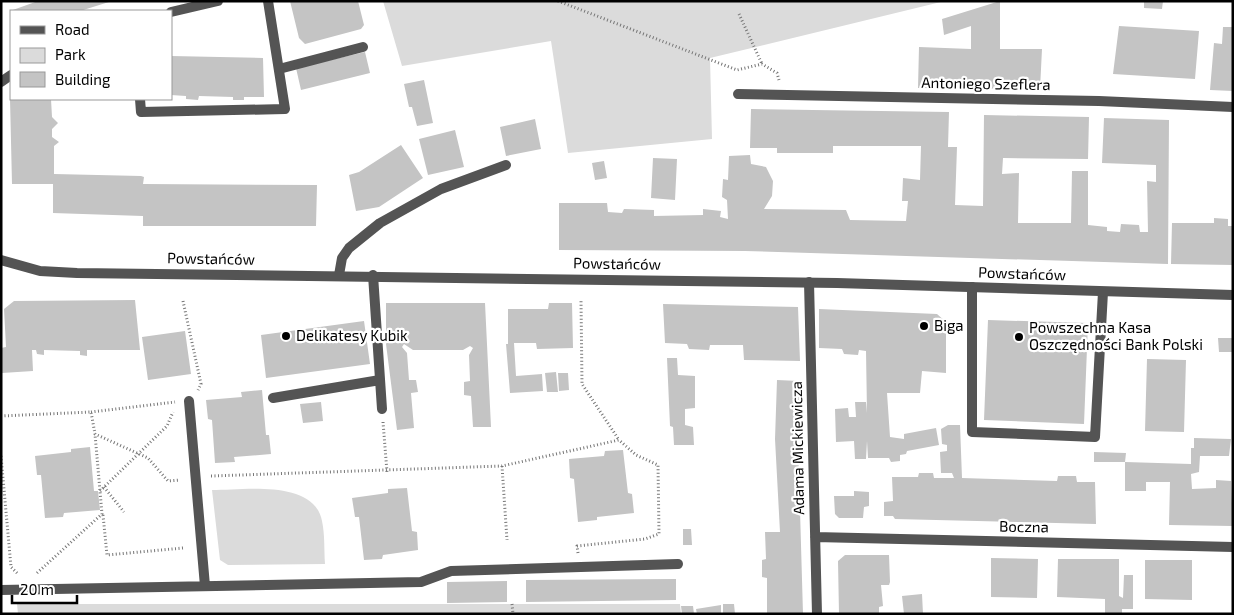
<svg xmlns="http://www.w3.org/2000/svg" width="1234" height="615" viewBox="0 0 1234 615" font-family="'Exo 2',sans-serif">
<rect width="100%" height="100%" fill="#fff"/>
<path fill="#dbdbdb" d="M383,1H945L710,58L712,139L568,153L551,41L402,66Z
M212,490C244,490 314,479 322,521C325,535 324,550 325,564L228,565L220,560Z
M17,604H680L681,614H18Z"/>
<path fill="#c4c4c4" d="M38,1H109V2L80,11H10Z
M290,1H358L364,25L361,29L305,44L299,38Z
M1000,1V49H1042L1040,89L918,88L919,47L971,49V26L944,35L942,19Z
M1144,1H1163L1162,9L1144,8Z
M1119,26L1199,31L1195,79L1113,74Z
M1223,27H1233V91L1210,90L1214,43L1222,44Z
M365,52L370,73L301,90L296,68Z
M171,56L263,58L264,97H244V100H233V97L199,96L198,100L186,99V96L171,95Z
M424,80L433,123L417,126L412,107H409L404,84Z
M10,99H51L52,117L58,123L52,129V137L59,142L54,146V174L141,176L144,177L143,184L317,185L316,226H143V216L53,213V184H12Z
M751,109L949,112L948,147H957L955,205L983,206L984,115L1089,117L1088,159L1003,158L1002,174L1019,173L1018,223H1071L1072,171H1088V225L1107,227V231L1120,232L1121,224L1139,225L1140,232H1148L1147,181L1156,182V165L1102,163L1104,118L1169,120L1168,264L745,251L559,250V203H607L608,212L622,213L624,209L654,210V216L703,215V209L721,211L720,217L728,219L727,200L722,197L723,179L728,180L729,156L750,155L751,164L766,167L773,181L772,196L764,209L846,210L850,220L906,221L908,201H902L903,178L920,180L921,146H833V153H777V148H750Z
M535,119L541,149L506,156L500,127Z
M455,130L464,167L428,175L419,139Z
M401,145L423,178L379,207L356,211L349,175L359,172Z
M653,158L677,159L675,200L651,198Z
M604,161L607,178L595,180L592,163Z
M1214,218L1228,219V226H1233V265L1171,264L1172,223H1214Z
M135,300L140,350H87V356L80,355V351L44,350V355L37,354L36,350H32L33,371L2,373L1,348L6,347L4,309L14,301Z
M386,303H485L491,427H473L471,396L464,395V382L470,381L469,355L473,348L470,346L463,350H413L404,344L402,347L407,353L409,380H416L418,392L411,393L414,428L397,430L386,344Z
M549,303H572L573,348L537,349L536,343H514L516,376L542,374L543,391L510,393L506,344H508V309H548Z
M663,304L798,307L800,361L744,360L743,345H710L709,350L689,349L687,344L665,343Z
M819,309L937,314L946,322V373L922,371L920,393H887L890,437L904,439V434L936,428L939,445L907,451L906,454L900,455V461L891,462L889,458H868L867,441L866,459H855L854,441L836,442L835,409L848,408L849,417H856L855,402H866L867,413L866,351L859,350L858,355L844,354L842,349L819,348Z
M988,320L1088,323L1084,424L984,420Z
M364,321L370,364L266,378L261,335Z
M185,331L191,374L148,380L142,337Z
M1218,338H1233V352H1219Z
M667,358H677L678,375L695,376V408L685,409V425L693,427L694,445H674L673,427L670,426Z
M1147,359L1186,360L1184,432L1145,431Z
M556,372L558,392H547L545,373Z
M558,373H568L569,390L559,391Z
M777,380L799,381V384L798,441L803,614H767V578L762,577V560L766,559L765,532H780L775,439Z
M262,390L266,435H269L271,454L234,457L235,462L215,463L212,420L208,419L206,400L242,397L241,392Z
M321,402L323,421L303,423L300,404Z
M948,425H960L962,478L1057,481L1058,476H1076L1077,482H1095L1096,524L895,519L893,516H884V502L893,501L892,477H918L919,473H933L934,478H954L952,473H941L940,452L947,451V445L942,444L941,429Z
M1194,438L1231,439L1229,456H1200L1199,472L1191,474L1192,489L1216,488V480L1231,481L1233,526L1169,525L1170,482H1146V491H1125V462L1191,464V448H1194Z
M90,447L94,491H98L100,510L64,513L63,517L45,518L41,475H37L35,456L71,452V449Z
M623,450L628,493L632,494L634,513L597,517V520L578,522L574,479L570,478L569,459L604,456L605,451Z
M1094,452L1126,453L1125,462H1094Z
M407,488L412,531L417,532L418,550L383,555L382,559L364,560L359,517H355L352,498L388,493V489Z
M854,491L869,492V506L864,507L863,518H839L835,514L834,496H854Z
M683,529H691L692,545H683Z
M845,555H889L890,582L889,585H881L883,606L879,607V614H839L838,561Z
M991,558L1038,559L1037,598L991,597Z
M1058,559H1119V596L1123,598L1124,575H1133V609H1122V614H1105V599L1057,597Z
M1145,560H1192V600L1145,599Z
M676,579V600L526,602V580Z
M507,581V602L447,603V582Z
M922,594L923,614H904L902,596Z
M723,604H734L735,614H723Z
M721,605V614H697L696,609Z
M681,606H693L694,614H682Z"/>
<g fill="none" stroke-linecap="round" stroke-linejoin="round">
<path stroke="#767676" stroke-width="3" stroke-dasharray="1 2.5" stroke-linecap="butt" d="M558,1L737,70L762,64L777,73L779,80
M739,14L762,64
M183,301L201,384L198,390
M91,412L175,402
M1,416L91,412L95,434L148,458L168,481L180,480
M383,422L387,472
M1,456L11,567L18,574
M502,466L507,540
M211,476L502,466L619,440L582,384L581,300
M104,487L124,512
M100,491L167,426L173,412
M103,515L107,555L183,548
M578,553L577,546L645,539L659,534L658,465L636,455L619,440
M37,573L102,514L95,434
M512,604L513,614"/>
<path stroke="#545454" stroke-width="10" d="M279,69L363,47
M339,275L342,258L349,248L380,223L441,189L506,165
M373,275L382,409
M972,287V432L1095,437L1103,292
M273,398L380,380
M189,401L205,586
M1,590L421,582L451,571L678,564"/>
<path stroke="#545454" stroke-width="10" d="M171,12L218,1
M1,82L11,75
M738,94L1099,101L1233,107
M140,99L141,112L285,109L268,1
M809,282L817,614
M815,537L1233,547"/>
<path stroke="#545454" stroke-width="10" d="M1,260L40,271L77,273L837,283L1233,295"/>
</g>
<g fill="#000" stroke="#fff" stroke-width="2">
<circle cx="924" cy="326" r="5"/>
<circle cx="286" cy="336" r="5"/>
<circle cx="1019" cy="337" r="5"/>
</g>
<g text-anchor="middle" stroke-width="4.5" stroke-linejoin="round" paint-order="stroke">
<g font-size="15" fill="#000" stroke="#fff">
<text transform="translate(986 84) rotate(1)" y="5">Antoniego Szeflera</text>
<text transform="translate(211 259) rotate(1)" y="5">Powstańców</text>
<text transform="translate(617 264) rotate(1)" y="5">Powstańców</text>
<text transform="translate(1022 274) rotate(2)" y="5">Powstańców</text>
<text transform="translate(798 448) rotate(-91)" y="5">Adama Mickiewicza</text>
<text transform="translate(1024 527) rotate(1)" y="5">Boczna</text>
</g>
<g font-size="15" fill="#000" stroke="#fff" text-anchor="start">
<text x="934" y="331">Biga</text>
<text x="1029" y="333">Powszechna Kasa<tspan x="1029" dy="17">Oszczędności Bank Polski</tspan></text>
<text x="296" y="341">Delikatesy Kubik</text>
</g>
</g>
<rect width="1234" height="615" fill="none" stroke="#000000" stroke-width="5"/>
<rect x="10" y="10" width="162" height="90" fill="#ffffff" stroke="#999999"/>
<rect x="20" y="26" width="25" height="8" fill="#545454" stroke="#999999"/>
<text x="55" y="35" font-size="15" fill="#000000">Road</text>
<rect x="20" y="48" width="25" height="15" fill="#dbdbdb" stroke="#999999"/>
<text x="55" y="60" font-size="15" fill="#000000">Park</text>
<rect x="20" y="72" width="25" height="15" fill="#c4c4c4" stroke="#999999"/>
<text x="55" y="85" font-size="15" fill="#000000">Building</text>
<path d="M12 595v8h65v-8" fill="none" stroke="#000000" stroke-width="2.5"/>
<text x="20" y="595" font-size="15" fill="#000000" stroke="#ffffff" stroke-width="4" paint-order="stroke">20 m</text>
</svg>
